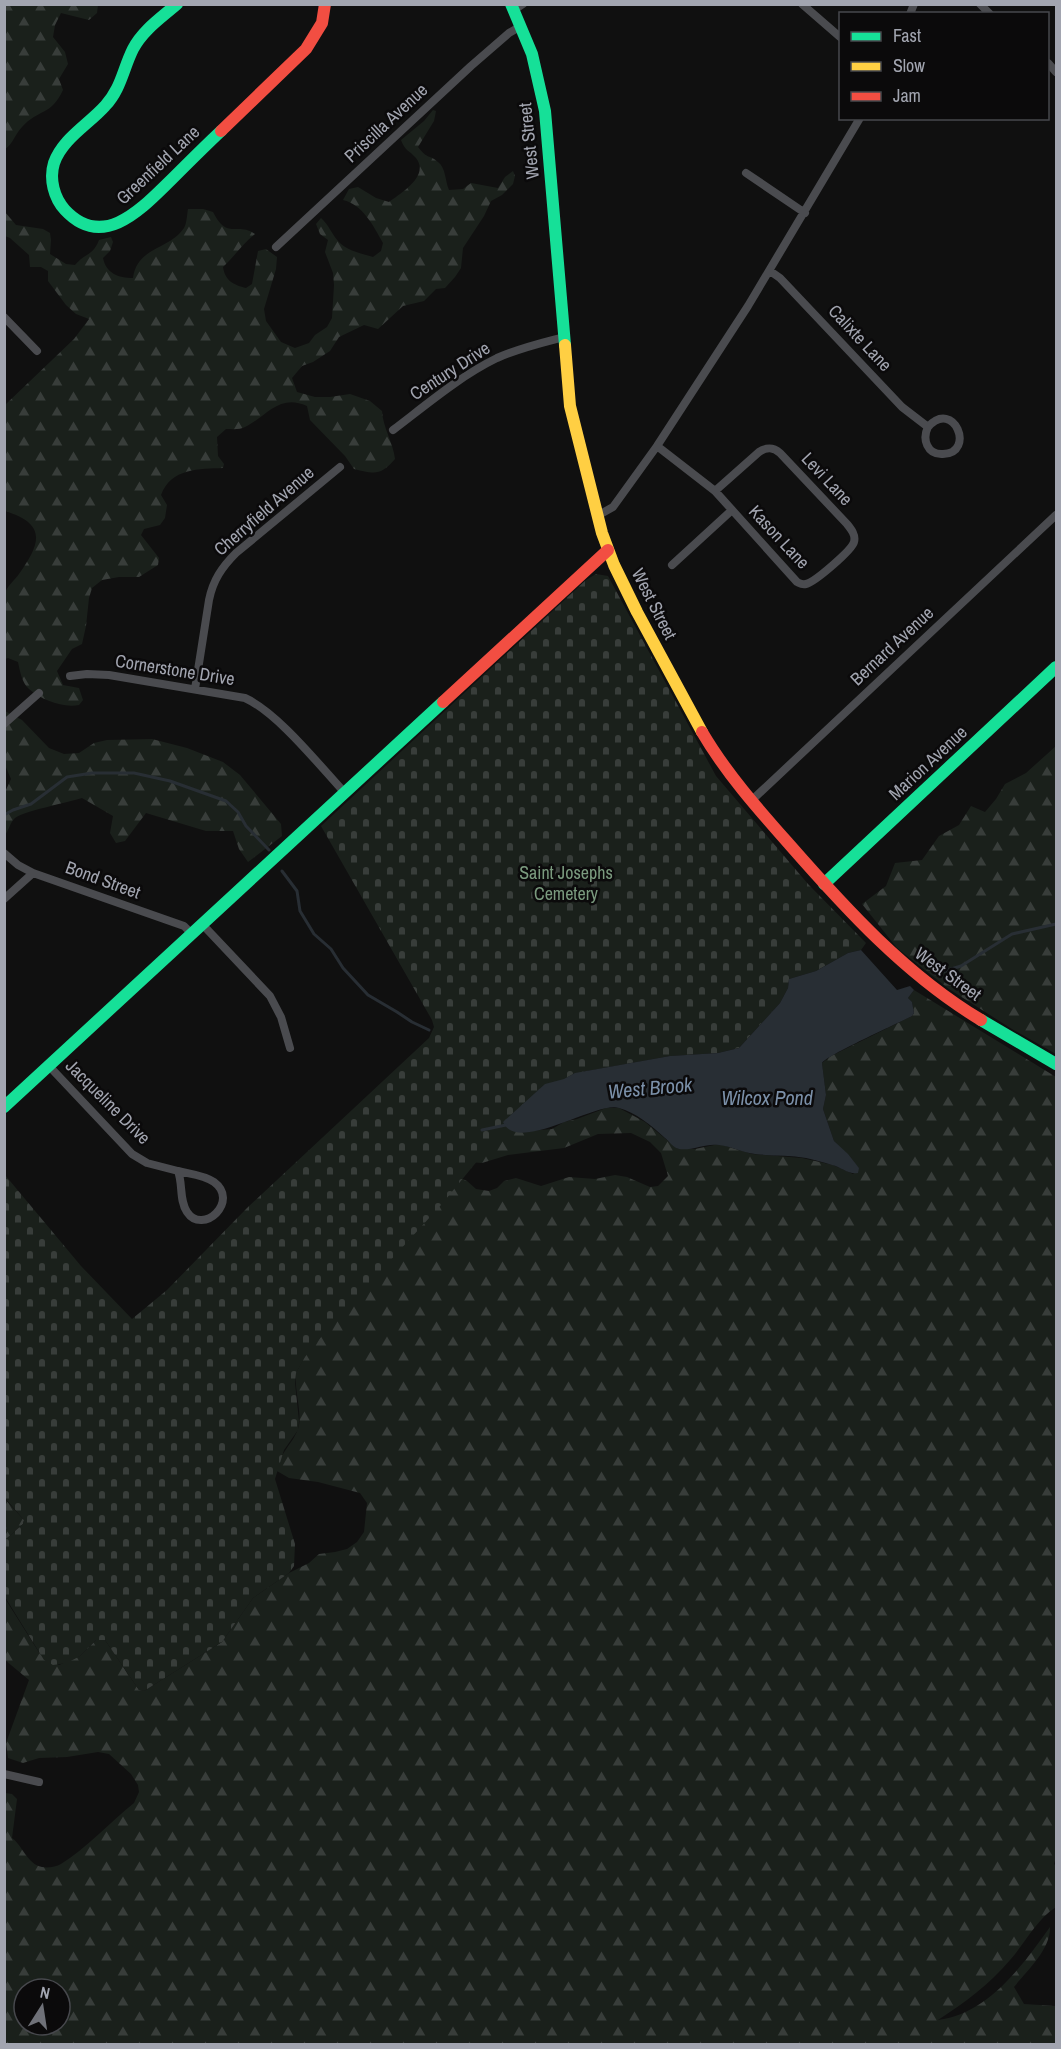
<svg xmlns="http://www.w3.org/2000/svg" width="1061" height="2049" viewBox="0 0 1061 2049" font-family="'Archivo Narrow',sans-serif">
<defs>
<pattern id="forest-firs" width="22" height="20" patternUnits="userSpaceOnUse" patternTransform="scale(1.5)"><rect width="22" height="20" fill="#1a201b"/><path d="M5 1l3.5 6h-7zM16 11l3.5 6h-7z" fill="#383d3a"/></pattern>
<pattern id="cemetery-stones" width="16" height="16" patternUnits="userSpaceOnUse" patternTransform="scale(1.5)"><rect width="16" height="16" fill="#1a201b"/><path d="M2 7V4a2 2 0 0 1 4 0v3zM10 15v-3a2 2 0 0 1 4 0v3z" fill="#383d3a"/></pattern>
</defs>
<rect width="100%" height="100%" fill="#101010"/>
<path fill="url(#forest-firs)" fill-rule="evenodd" d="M5,4L98,5L97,13L89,20L61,13L55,25L53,37L65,52L68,64L59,79L63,90C51,116 38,109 22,127C15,134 13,144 5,149Z
M433,110L436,111L434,121L418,147C428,160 429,154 438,162C446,168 445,181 449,190L463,189L471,183L498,188L505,177L513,171L515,176L513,184L502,195L491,201L484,216L463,248L461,268L455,277L445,288L436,289L424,301L403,306L378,329L364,325L339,337L330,351L313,362L302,366L292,378L297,392L315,397H330L350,394L370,401L382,411C383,428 393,442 395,459C380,476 375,474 354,469L345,456L310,420L307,406C279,393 266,417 245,427C240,430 232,429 226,429L217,437L218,456L224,464L223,468C199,469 171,468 161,495L167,505L165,518L160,525L144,529L141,535L159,558L158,565L139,577H119L102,580L92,588L89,598L86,626L82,644L72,649L57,671L63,685L79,688L83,700L79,705C62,708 42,700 29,689C22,683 20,671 18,662L8,658L5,659C5,647 2,601 5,593C7,586 15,580 19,574C41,543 47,524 5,511V405L74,339L89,319L76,314L66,305L48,281V271L41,267H30L29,255L10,238L5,236V212L16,225L43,229L50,233L51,240L50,254L66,264L75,265C85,253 93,256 99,240L111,237L113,242L110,251L103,258C106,273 118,278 133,278C137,247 169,250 184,228C187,223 187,214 188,209H203L213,212C228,241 236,221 255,234C242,244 235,256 223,267C225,281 234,285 246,288L252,284L258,251L266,249L277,257L276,269L264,309L266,321L281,342L295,348L309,343L315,335L327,327L332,318L334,285L333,273L325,252L328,240L320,234L316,224L321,218C329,225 331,233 338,241C345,250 362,254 373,257L381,251L383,243C373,225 363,205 343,200L349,189L358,187L376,198L389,202C401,193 430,176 416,158C409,150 405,151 401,140L424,121Z
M5,711L22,720L49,748L64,754L79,753L94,743L107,740L152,739L187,748L223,762L240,775L281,824L282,836L248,862L239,849L233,831H206L146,813L125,841L116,843L110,833L113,816L82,798C70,802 19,812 14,819C10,823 9,830 5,835V792L11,779L5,765Z
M1056,746V1054L1012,1029L949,989L897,948L862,904L886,886L895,863L922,860L939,836L959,825L971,806L985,812L996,799L1005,784L1026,773Z
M914,990L1056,1077V1857L1054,1864L1056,1866V1907C1036,1920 1026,1942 1010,1960C989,1985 964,2003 938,2020C988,2014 1022,1966 1050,1927C1051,1949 1027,1971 1014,1987L1024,2004L1056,2006V2044H5V1793L12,1794L17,1799L12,1838C23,1846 27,1864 42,1867C48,1868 56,1867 61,1864C86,1849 110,1822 134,1803L139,1792L138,1785L131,1774L109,1754L98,1752L67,1757L39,1758L23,1763L8,1758L6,1743L29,1680L5,1660L4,1597L40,1654L59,1665L80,1656L96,1640H105L139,1690L144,1691L222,1642L253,1598L289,1573L309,1563L319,1554L335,1552L347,1549L357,1542L364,1532L367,1503L360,1493L318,1482L289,1478L277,1471C280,1452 292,1445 298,1429C303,1415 294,1390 296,1373L325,1318L451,1173L467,1181L476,1189L489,1191L497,1188L504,1181L516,1178L541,1186L569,1177L595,1179L615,1175L627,1177L650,1187L658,1186L668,1176L661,1153L650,1142L631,1133L598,1134L564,1148L508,1155L482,1163L469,1162L508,1082L670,1056L584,1071L517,1132L552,1129L564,1122L577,1119L606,1108H619L645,1122L678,1149H695L719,1144L752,1154L802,1158L833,1165L853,1174L859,1168L834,1141L823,1109L826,1095L822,1063L831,1056L912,1016L914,1013L912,1002L908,998ZM24,1989H60V2025H24Z
M4,1498L24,1520L23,1524L5,1540Z"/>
<path fill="url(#cemetery-stones)" d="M596,574L608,576L716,776L808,884L866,943L861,950L848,953L816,971L789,979L788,988L780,1003L739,1048L718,1053L670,1056L575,1073L564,1079L545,1084L503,1122L488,1148L441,1205L325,1332L305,1357L296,1373L295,1383L299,1421L298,1430L284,1450L275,1479L295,1544L294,1566L289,1573L253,1598L222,1642L144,1691L139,1690L105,1640H96L80,1656L67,1663L53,1665L44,1660L5,1597V1540L23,1524L24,1520L5,1498V1175L81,1266L132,1319L167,1290L247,1208L429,1038L434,1027L432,1020L321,826L586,580Z"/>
<path fill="#282e34" d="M861,950L897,990L910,986L914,990L908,998L912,1002L914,1013L912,1016C897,1024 827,1055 822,1063L826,1095L823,1109L834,1141L848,1154L859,1168L858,1173C849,1175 841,1167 832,1165C824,1162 814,1160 806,1158C789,1155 772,1156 755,1154C743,1153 731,1146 719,1145C706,1143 692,1151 679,1149C673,1148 669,1141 665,1138C652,1126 635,1112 619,1108C596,1101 517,1155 503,1122L545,1084L564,1079L575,1073L670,1056L718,1053L739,1048L780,1003L788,988L789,979L816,971L848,953Z"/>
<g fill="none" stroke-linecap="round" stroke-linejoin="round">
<path stroke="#282e34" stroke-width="3" d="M4,815L13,810L31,804L67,777L92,773H134L170,781L226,801L238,812L246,826L269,850
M282,871L297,891L300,911L314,934L331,949L343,968L368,995L397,1012L412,1022L429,1030
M935,974L961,966L1012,934L1056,924
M482,1130L506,1125
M4,1528H5"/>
<path stroke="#4a4b4f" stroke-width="8" d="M802,4L840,37
M980,4L990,14
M514,10L523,4
M910,14L914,4
M1048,63L1056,72
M746,173L805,213
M276,247L471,66L509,33L521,26
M770,271L780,278L902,407L928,427C922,439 927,455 943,454C976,453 954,398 928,427
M4,317L37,351
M393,430C426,405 460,376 497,358C519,348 541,343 564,337
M657,446L715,491L797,582C801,584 802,585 806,584C815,582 852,550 854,542C856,535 851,529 847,524L780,453C773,447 767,447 759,452L715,491
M597,516L613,507L657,446L748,306L860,118
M672,565L732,510
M70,676L87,674L109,675L245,698C278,713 319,765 345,793
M195,689L209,600C213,580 222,567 236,553L340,467
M4,724L39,693
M751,801L1056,515
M4,853L18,865L33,873L184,926L192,934
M4,899L33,873
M202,924L270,996L281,1017L290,1048
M49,1066L132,1154L147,1163L178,1171
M178,1171C190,1174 204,1175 214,1182C240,1201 203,1236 187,1212C179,1200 183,1184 178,1171Z
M4,1774L39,1782"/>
<path stroke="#16e098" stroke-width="12" d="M177,4C161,18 143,30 133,49C123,69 121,89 105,106C89,124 62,139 54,163C49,179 54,198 65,210C104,252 144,206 172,179C188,163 204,147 221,131
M511,4L532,54L545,111L565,345
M824,884L1056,667
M981,1020L1056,1064
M4,1107L443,702"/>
<path stroke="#ffcf43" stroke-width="12" d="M565,345L570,406L602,533L614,565L637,612L702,732"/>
<path stroke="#f24e42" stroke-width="12" d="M221,131L306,49L322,23L325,4
M443,702L608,550
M702,732C726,773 758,809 789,844C846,909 906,975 981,1020"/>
</g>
<g text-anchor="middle" stroke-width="5" stroke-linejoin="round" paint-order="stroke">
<g font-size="18" fill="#a2a5b0" stroke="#0b0a0b">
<text transform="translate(386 123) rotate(-43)" y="6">Priscilla Avenue</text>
<text transform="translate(529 141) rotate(-96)" y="6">West Street</text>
<text transform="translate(158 165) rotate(-43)" y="6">Greenfield Lane</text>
<text transform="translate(860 338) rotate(47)" y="6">Calixte Lane</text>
<text transform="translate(450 371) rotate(-33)" y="6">Century Drive</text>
<text transform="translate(827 479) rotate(47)" y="6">Levi Lane</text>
<text transform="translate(264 511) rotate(-41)" y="6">Cherryfield Avenue</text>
<text transform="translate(779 537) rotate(47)" y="6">Kason Lane</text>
<text transform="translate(654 604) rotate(63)" y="6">West Street</text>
<text transform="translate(892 646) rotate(-43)" y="6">Bernard Avenue</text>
<text transform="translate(175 670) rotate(9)" y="6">Cornerstone Drive</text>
<text transform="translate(928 763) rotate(-43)" y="6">Marion Avenue</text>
<text transform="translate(103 880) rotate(20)" y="6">Bond Street</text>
<text transform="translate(948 974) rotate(36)" y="6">West Street</text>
<text transform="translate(108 1102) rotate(45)" y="6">Jacqueline Drive</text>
</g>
<g font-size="18" fill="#7a9a7e" stroke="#0b0a0b">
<text x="566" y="879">Saint Josephs<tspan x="566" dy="21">Cemetery</tspan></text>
</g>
<g font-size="20" font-style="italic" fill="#7b90a9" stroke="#0b0a0b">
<text transform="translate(650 1088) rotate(-5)" y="7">West Brook</text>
<text x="767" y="1105">Wilcox Pond</text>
</g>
</g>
<rect width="1061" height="2049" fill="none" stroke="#a2a5b0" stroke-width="12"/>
<rect x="839" y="12" width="210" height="108" fill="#0b0a0b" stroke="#47484d" stroke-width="1.5"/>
<rect x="851" y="32" width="30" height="9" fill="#16e098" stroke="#47484d" stroke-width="1.5"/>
<text x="893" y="42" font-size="18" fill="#a2a5b0">Fast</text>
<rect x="851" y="62" width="30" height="9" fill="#ffcf43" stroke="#47484d" stroke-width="1.5"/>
<text x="893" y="72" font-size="18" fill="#a2a5b0">Slow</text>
<rect x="851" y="92" width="30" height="9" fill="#f24e42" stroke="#47484d" stroke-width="1.5"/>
<text x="893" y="102" font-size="18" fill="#a2a5b0">Jam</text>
<g transform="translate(42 2007) rotate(12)"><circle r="28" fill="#0b0a0b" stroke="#47484d" stroke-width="1.5"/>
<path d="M0-4.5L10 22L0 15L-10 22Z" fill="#6f7178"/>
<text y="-9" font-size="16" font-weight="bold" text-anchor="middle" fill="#a2a5b0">N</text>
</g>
</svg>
